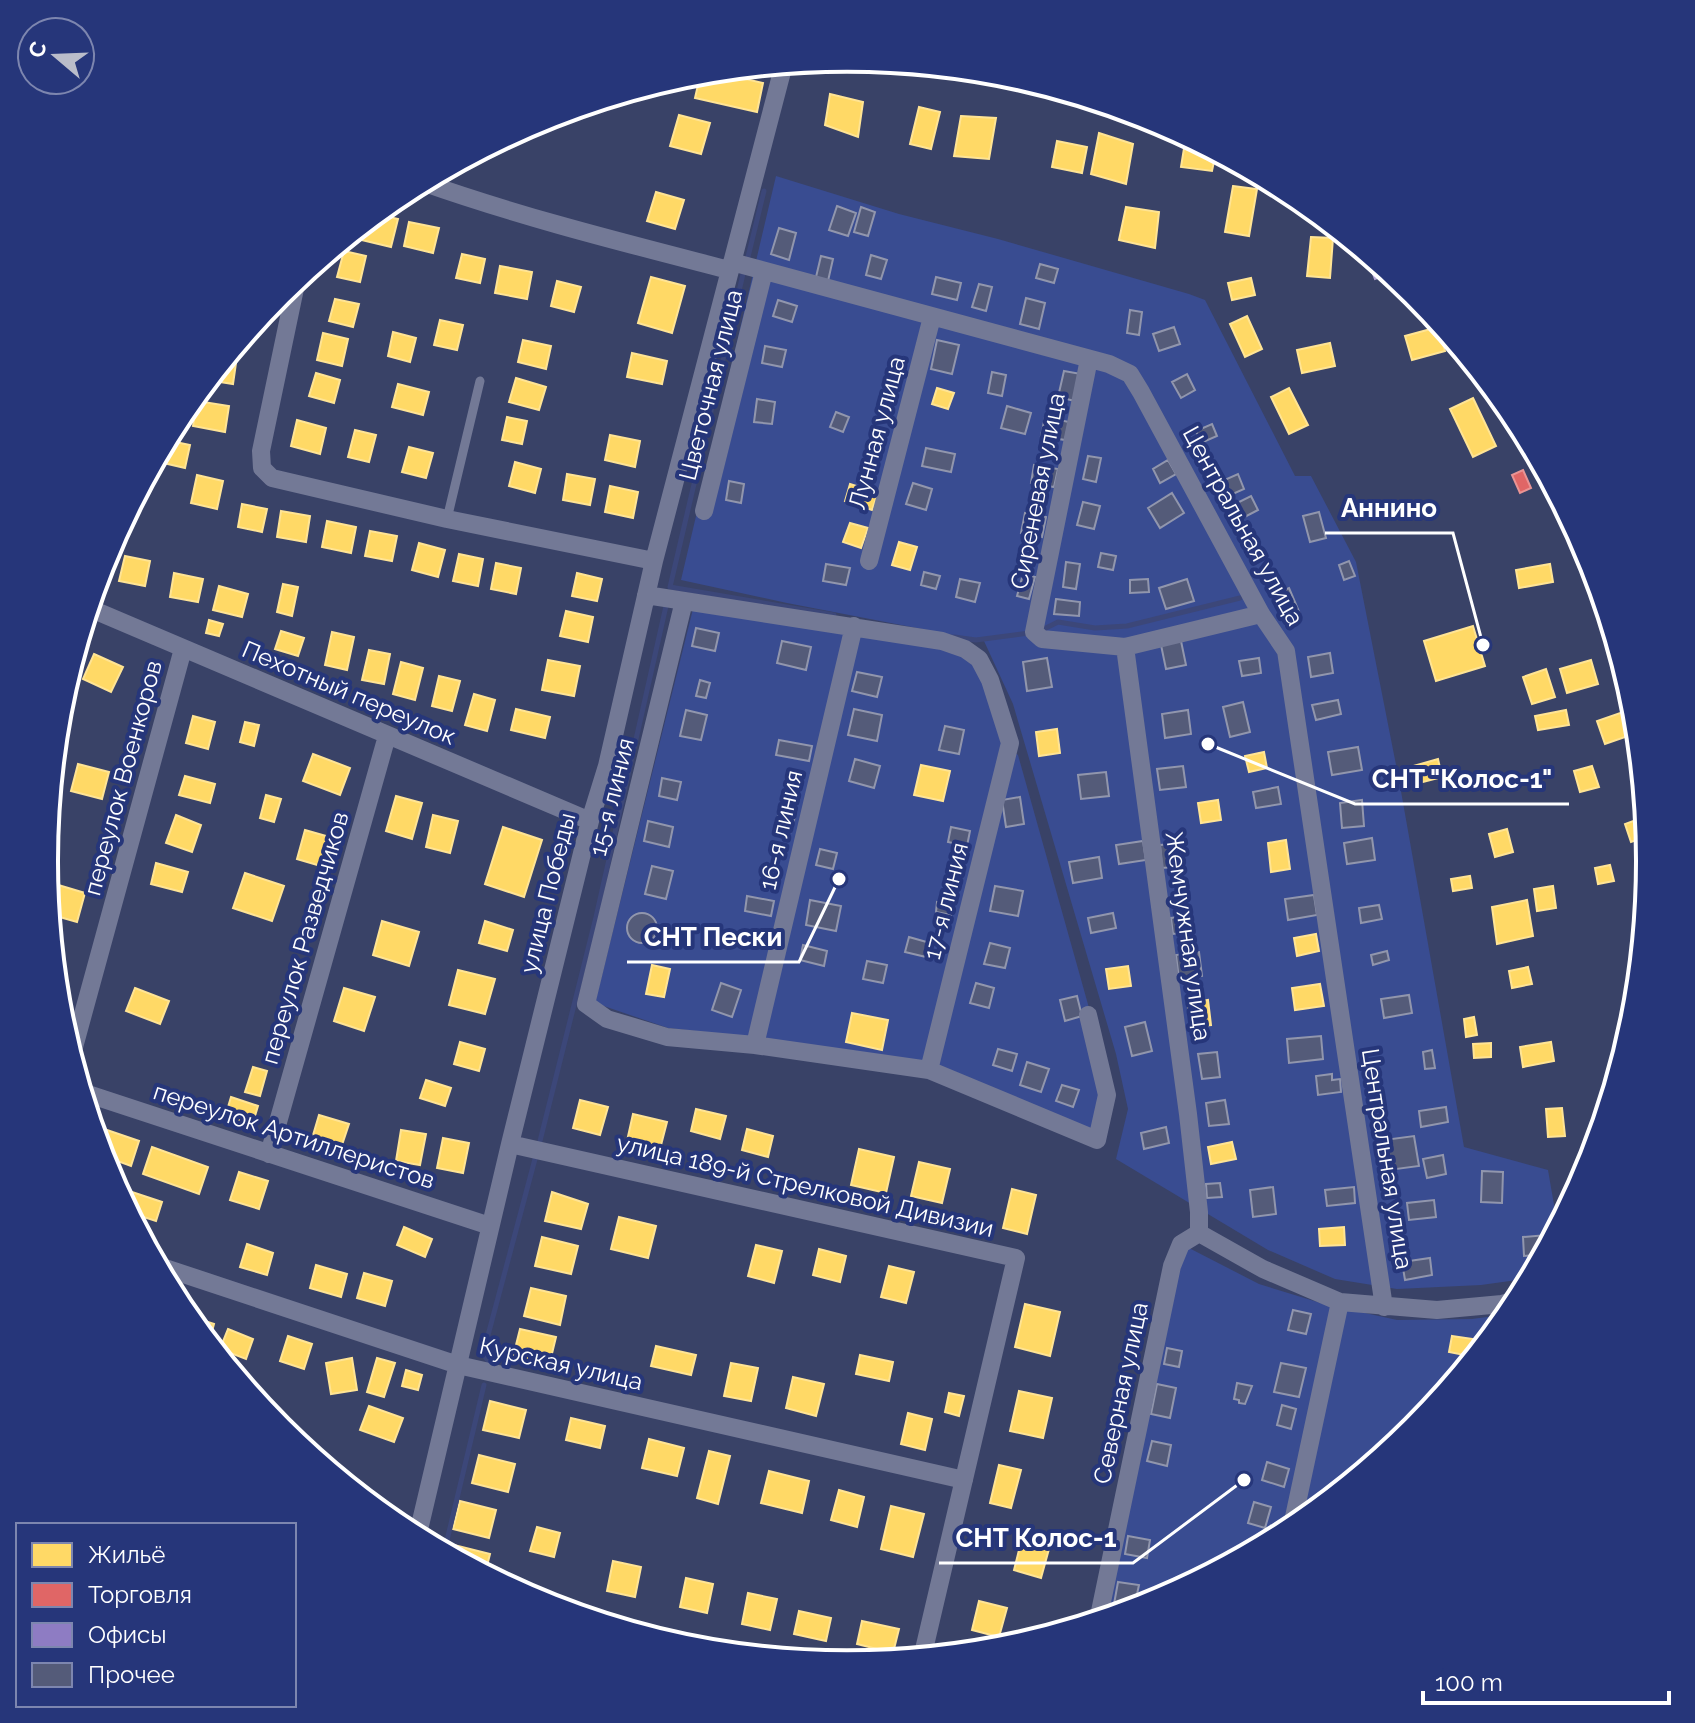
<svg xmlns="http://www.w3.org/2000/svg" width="1695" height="1723" viewBox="0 0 1695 1723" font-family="Raleway,sans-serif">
<rect width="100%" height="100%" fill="#394267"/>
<path fill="#394c91" d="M776,176L899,214L998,239L1189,294L1205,300L1295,476H1311L1356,562L1399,780L1464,1147L1548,1170L1558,1228L1532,1278L1481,1285L1397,1289L1335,1279L1268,1250L1116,1159L1128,1109L1116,1054L1013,704L984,641L787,603L681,580Z
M693,609L937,648L962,655L978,667L1001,743L1018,755L1114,1097L1104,1138L940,1069L770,1039L668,1028L595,1003Z
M1189,1248L1259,1284L1324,1304L1397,1320L1472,1319L1510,1314L1415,1430L1294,1530L1155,1604L1106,1619L1179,1264Z"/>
<path fill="#ffd966" stroke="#ffe494" stroke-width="2" d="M711,71L763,83L757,112L695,98L701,72Z
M830,94L863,102L858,137L825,125Z
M919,107L940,112L931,149L910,144Z
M679,115L710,123L701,154L670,146Z
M961,116L996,118L989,159L954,156Z
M1099,133L1133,144L1126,184L1091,174Z
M1186,136L1216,152L1212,171L1181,167Z
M1057,141L1087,147L1082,173L1052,167Z
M1233,186L1257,189L1249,236L1225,232Z
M656,192L684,200L675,229L647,221Z
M1126,207L1159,212L1155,248L1119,240Z
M376,214L398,219L391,247L349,237Z
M409,222L439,228L433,253L404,246Z
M1311,237L1333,238L1330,278L1307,276Z
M344,251L366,256L360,282L337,277Z
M462,254L485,259L480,283L456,278Z
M500,266L532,272L527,299L495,293Z
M651,277L685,286L672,333L638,323Z
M1251,278L1255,295L1232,300L1228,283Z
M557,281L581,287L574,312L551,306Z
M335,299L359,304L353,327L329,321Z
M1247,316L1262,349L1245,357L1230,324Z
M440,320L463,325L457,350L434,345Z
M1438,327L1445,351L1412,360L1405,336Z
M393,332L416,338L410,362L388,356Z
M323,333L348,339L342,366L317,360Z
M523,340L551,346L546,369L518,362Z
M1330,343L1335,366L1302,373L1297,350Z
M632,353L667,361L662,384L627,377Z
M224,361L236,363L233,384L208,380Z
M316,373L340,380L334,403L309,396Z
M516,378L546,387L539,410L509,402Z
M398,384L429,392L423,415L392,407Z
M937,388L954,393L948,409L932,404Z
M1289,388L1308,425L1289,434L1271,397Z
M1473,398L1496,446L1473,457L1450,409Z
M197,401L229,406L225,432L193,426Z
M507,417L527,421L522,444L502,440Z
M297,420L326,428L320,454L291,446Z
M355,430L376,435L369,462L348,457Z
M610,435L640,441L635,467L605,460Z
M166,440L190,445L185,468L155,461Z
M409,447L433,453L426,478L402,472Z
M515,462L541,469L535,493L509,486Z
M567,474L595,479L590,505L563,500Z
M197,475L223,481L217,509L191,503Z
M850,484L878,493L872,510L845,501Z
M610,486L638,492L633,518L605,512Z
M242,504L267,509L262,532L238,527Z
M281,511L310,516L306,542L277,537Z
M327,521L356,527L351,553L322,547Z
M850,523L868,528L861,548L843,542Z
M370,531L397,536L392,561L365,556Z
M899,542L917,547L910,570L892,565Z
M419,543L445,550L438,577L412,570Z
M459,554L483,559L478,586L453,581Z
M125,556L150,561L145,586L119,581Z
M496,563L521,568L516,594L491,589Z
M1550,564L1553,582L1519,588L1516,570Z
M174,573L203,579L198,602L170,597Z
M577,573L602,579L597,601L572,596Z
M283,584L298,587L292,616L277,612Z
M219,586L248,594L242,617L213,610Z
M566,611L593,617L588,642L560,636Z
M209,620L223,624L219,636L206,633Z
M1473,626L1485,666L1436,681L1424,641Z
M281,631L304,638L298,656L275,649Z
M332,632L354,637L347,670L325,665Z
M369,650L390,654L384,684L362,680Z
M94,654L123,667L111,692L83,679Z
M548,660L580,666L574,696L542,690Z
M1591,660L1598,684L1567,693L1560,669Z
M401,662L423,668L415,700L393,694Z
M1546,669L1555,697L1532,704L1523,677Z
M439,676L460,681L452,711L432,706Z
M474,694L495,700L487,731L465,725Z
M516,709L550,717L545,738L511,730Z
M1566,710L1569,725L1538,730L1535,716Z
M1626,711L1634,734L1605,744L1597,721Z
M193,716L215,722L208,749L186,743Z
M245,722L259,725L254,746L240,742Z
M1057,729L1060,753L1039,756L1036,732Z
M1264,752L1267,768L1249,772L1245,756Z
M313,754L350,768L340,795L303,781Z
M1438,759L1442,777L1415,784L1410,767Z
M78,764L109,772L102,799L71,791Z
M921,765L950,771L943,801L914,795Z
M1592,766L1599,787L1580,792L1574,771Z
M185,776L215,784L210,803L179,795Z
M266,795L281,799L274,822L260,818Z
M396,796L422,803L412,839L386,831Z
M1218,800L1221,820L1201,823L1198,803Z
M176,815L201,825L192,852L166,843Z
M433,815L458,821L450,853L426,847Z
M1647,816L1648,836L1631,842L1625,824Z
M503,827L542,840L524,897L485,884Z
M1507,829L1513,852L1495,857L1489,834Z
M305,830L340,840L331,869L297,859Z
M1286,840L1290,869L1271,872L1268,843Z
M156,863L188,872L182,892L151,884Z
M1610,865L1614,881L1598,884L1595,868Z
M245,873L284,886L272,921L233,908Z
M1470,876L1472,888L1453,891L1451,879Z
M55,884L85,893L77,922L49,914V908Z
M1553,886L1556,908L1537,911L1534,889Z
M1527,900L1533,936L1497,944L1492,907Z
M382,921L419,932L409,966L373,955Z
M485,921L513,930L507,951L479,943Z
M1316,934L1319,951L1297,956L1294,938Z
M652,965L670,969L664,997L646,994Z
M1128,966L1131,986L1109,989L1106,969Z
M1528,967L1532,984L1512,988L1509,971Z
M458,970L495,979L485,1014L449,1005Z
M1320,984L1324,1006L1295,1010L1292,988Z
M135,988L169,1001L160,1024L126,1011Z
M344,988L375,997L364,1031L334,1021Z
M1208,1000L1211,1025L1191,1027L1188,1003Z
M852,1013L888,1020L882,1050L846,1042Z
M1474,1017L1477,1035L1466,1037L1464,1019Z
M460,1042L485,1049L479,1071L454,1064Z
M1551,1042L1554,1061L1523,1067L1520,1047Z
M1491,1043V1057L1474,1058L1473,1044Z
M253,1067L267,1071L260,1096L245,1092Z
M426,1080L451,1088L445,1106L420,1098Z
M231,1097L258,1106L252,1126L225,1117Z
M580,1100L608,1107L600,1135L573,1128Z
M1562,1108L1565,1136L1548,1137L1546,1109Z
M696,1109L726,1116L720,1139L691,1131Z
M633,1114L667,1122L660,1149L627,1141Z
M319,1115L349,1124L340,1151L311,1142Z
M747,1129L773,1136L768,1157L742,1150Z
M107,1130L139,1141L131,1166L101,1155L99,1150Z
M401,1130L426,1134L420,1165L396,1161Z
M443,1138L469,1143L463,1173L437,1168Z
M1232,1142L1236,1159L1211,1164L1208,1147Z
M152,1147L208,1167L199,1194L143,1174Z
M859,1149L894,1157L886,1193L851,1185Z
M919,1162L950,1169L942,1203L911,1196Z
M239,1172L268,1181L259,1209L230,1200Z
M1012,1189L1036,1195L1027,1234L1003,1228Z
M132,1192L162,1202L156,1221L128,1212L127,1210Z
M552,1192L588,1204L581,1229L545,1221Z
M619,1217L656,1226L648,1258L611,1249Z
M404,1227L432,1239L425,1257L397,1245Z
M1344,1227L1345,1245L1320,1246L1319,1229Z
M542,1237L578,1246L571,1274L535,1266Z
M247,1244L273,1253L267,1275L240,1267Z
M756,1245L782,1251L774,1283L748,1276Z
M819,1249L846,1256L840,1282L813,1275Z
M316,1265L347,1274L341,1297L310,1288Z
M889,1266L914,1272L906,1303L881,1297Z
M364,1273L392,1281L385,1306L357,1298Z
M531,1288L566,1296L560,1325L524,1316Z
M1025,1304L1060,1312L1050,1356L1015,1347Z
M186,1315L214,1324L209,1343Z
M228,1329L253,1339L246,1359L220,1349Z
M520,1329L556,1337L549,1366L513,1357Z
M288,1336L312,1344L304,1369L280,1361Z
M1452,1336L1473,1339L1470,1356L1449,1352Z
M656,1346L696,1355L691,1375L651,1366Z
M860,1355L893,1362L889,1381L856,1374Z
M352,1358L357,1390L331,1394L326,1363Z
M377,1358L395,1363L384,1397L367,1392Z
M731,1363L758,1368L751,1401L724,1396Z
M406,1370L422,1375L418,1390L402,1386Z
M793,1377L824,1384L816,1416L786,1408Z
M1019,1391L1052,1398L1043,1438L1010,1431Z
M949,1393L964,1396L959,1416L945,1412Z
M490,1401L526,1410L519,1438L483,1430Z
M369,1406L403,1418L394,1442L360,1430Z
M908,1413L932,1419L925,1450L901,1444Z
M571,1418L605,1426L600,1448L566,1440Z
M649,1439L684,1448L677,1476L642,1468Z
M709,1451L730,1456L718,1504L697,1498Z
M479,1455L515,1464L508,1492L472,1483Z
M999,1465L1021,1470L1011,1508L990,1503Z
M769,1471L809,1481L802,1513L761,1503Z
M839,1490L864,1497L857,1527L831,1520Z
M460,1501L496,1510L489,1538L453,1529Z
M891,1506L924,1514L913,1557L881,1549Z
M537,1527L560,1533L554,1557L530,1551Z
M1021,1542L1049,1549L1041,1578L1014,1570Z
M454,1545L490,1554L485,1574L451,1556Z
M613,1561L641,1567L635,1597L607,1591Z
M686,1578L713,1584L707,1613L680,1607Z
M748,1593L777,1599L770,1630L742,1624Z
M979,1601L1007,1608L999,1637L972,1630Z
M799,1611L831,1618L826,1641L794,1634Z
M862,1621L899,1629L893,1653L857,1644Z"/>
<path fill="#e06666" stroke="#e99494" stroke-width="2" d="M1523,470L1531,488L1520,493L1512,475Z"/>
<path fill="#8e7cc3" stroke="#b0a3d5" stroke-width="2" d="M1364,251L1391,273L1375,279Z"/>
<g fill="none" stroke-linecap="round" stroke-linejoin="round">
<path stroke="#3c4779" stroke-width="5" d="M748,257L764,191
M743,274L670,587L834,615
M1042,630L1058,622L1095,628L1127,626L1240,598
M954,637L976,640L1029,633
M540,1141L596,917L666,606
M489,1362L483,1354L535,1159
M444,1553L484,1385"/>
</g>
<path fill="#545b79" stroke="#9196ad" stroke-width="2" d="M837,206L856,213L848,236L829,230Z
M861,207L875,212L868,236L854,232Z
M779,228L796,233L789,260L771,254Z
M871,255L887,260L881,279L866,275Z
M821,256L833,259L828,281L816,277Z
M1040,264L1058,269L1054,283L1036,278Z
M936,277L961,283L957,300L932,294Z
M979,284L992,287L986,311L972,307Z
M1026,298L1045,303L1039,329L1020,324Z
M778,300L797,306L792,322L773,316Z
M1130,310L1142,312L1139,335L1127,333Z
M1174,327L1180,344L1159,351L1153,334Z
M937,340L959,345L952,374L931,369Z
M765,346L786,350L782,367L762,363Z
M1064,371L1081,374L1075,401L1058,397Z
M992,372L1006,375L1002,396L988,393Z
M1187,374L1195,390L1181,398L1172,382Z
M757,399L775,402L772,424L754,422Z
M1007,406L1031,413L1025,434L1001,428Z
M836,412L849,417L843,432L830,427Z
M1045,417L1069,422L1065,440L1041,436Z
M1212,424L1217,436L1201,443L1196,431Z
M926,448L955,454L951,472L922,466Z
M1088,456L1101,458L1096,482L1083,479Z
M1168,460L1176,474L1160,483L1153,469Z
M1034,465L1058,469L1054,487L1031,483Z
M1238,474L1244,489L1226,497L1220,482Z
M729,481L744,484L741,503L726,500Z
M913,483L932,489L926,510L906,504Z
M1172,493L1184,513L1160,528L1148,508Z
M1251,496L1258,510L1239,520L1231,506Z
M1083,502L1100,506L1094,529L1077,525Z
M1319,512L1326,538L1310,542L1303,516Z
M1025,513L1046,517L1042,537L1021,533Z
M1101,553L1116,556L1113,570L1098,567Z
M1349,561L1355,576L1344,580L1339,565Z
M1066,562L1080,564L1076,589L1063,587Z
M826,564L850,568L846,585L823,581Z
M924,572L940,576L936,589L921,585Z
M1023,574L1035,577L1029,599L1017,596Z
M960,579L980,583L975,602L956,597Z
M1148,579L1149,592L1130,593V580Z
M1187,579L1194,601L1166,609L1159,588Z
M1289,588L1300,614L1285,621L1273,595Z
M1056,599L1080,602L1079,616L1054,614Z
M696,628L719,633L715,651L692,646Z
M782,641L811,647L806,670L777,663Z
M1181,641L1186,665L1166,669L1161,645Z
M1330,653L1333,673L1311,677L1308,657Z
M1047,658L1052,687L1027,691L1023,662Z
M1259,658L1261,673L1242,676L1239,661Z
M857,672L882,677L877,697L852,691Z
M700,680L710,683L706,698L696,696Z
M1338,700L1341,714L1316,720L1312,705Z
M1243,702L1250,732L1230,737L1223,707Z
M854,709L882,715L877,741L848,735Z
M686,710L707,715L701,740L680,736Z
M1188,710L1191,734L1165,738L1162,714Z
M945,726L964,730L959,754L939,750Z
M779,740L812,746L809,761L776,755Z
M1358,747L1362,770L1332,775L1328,752Z
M855,759L880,766L874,788L849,781Z
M1183,766L1186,787L1160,790L1157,769Z
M1106,772L1109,796L1081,799L1078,775Z
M662,778L681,782L677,800L659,796Z
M1278,787L1281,804L1256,808L1253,792Z
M1020,797L1024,824L1006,827L1002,800Z
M1362,800L1364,826L1342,828L1340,803Z
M781,808L796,812L791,832L775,828Z
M648,821L673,827L669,847L644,841Z
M951,827L970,831L967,846L948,842Z
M1372,838L1375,860L1347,864L1344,843Z
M1143,841L1146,860L1119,864L1116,845Z
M1171,844L1173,867L1162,868L1160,845Z
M820,849L837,853L833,869L816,865Z
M1099,857L1102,878L1073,883L1069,862Z
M652,866L673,871L666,899L645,894Z
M995,886L1023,891L1018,916L990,911Z
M1314,895L1317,915L1288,920L1285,899Z
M747,896L774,901L771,916L745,911Z
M810,900L841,906L836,931L806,925Z
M937,902L953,905L951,915L936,912Z
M1379,905L1382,919L1361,923L1359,908Z
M1113,913L1116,928L1091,933L1088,918Z
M627 928a15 15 0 1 1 30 0a15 15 0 1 1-30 0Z
M1188,916L1189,932L1173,934L1171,918Z
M909,937L930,943L926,957L905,952Z
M990,943L1010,948L1005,968L984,964Z
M803,945L827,951L824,966L800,960Z
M1387,951L1389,960L1373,965L1371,955Z
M1199,952L1202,976L1179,979L1176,955Z
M867,961L887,965L883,983L863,979Z
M721,983L741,990L732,1017L712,1010Z
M976,983L994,988L989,1008L970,1003Z
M1409,995L1412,1013L1384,1018L1381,999Z
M1077,996L1082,1016L1065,1021L1060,1000Z
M1145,1022L1152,1051L1132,1056L1125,1027Z
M1321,1036L1323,1059L1289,1063L1287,1039Z
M998,1049L1017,1054L1012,1071L993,1065Z
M1432,1050L1435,1068L1425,1069L1423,1052Z
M1217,1052L1220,1077L1202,1079L1198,1054Z
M1027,1062L1049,1069L1041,1092L1020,1085Z
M1332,1074V1080L1340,1079L1341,1092L1318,1095L1316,1076Z
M1062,1085L1079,1090L1073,1107L1056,1101Z
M1225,1100L1229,1124L1209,1126L1206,1103Z
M1446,1107L1448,1122L1421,1127L1419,1111Z
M1166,1127L1169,1143L1144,1149L1141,1133Z
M1414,1136L1419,1166L1389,1170L1384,1140Z
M1443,1155L1446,1174L1427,1178L1423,1159Z
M1482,1171L1503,1172L1502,1203L1481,1202Z
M1220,1183L1222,1197L1207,1198L1206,1184Z
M1273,1187L1276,1214L1253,1217L1250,1190Z
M1354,1187L1355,1203L1327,1206L1325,1190Z
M1434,1200L1436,1217L1409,1220L1407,1203Z
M1547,1235L1549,1246L1544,1254L1524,1256L1523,1237Z
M1430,1258L1432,1275L1405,1280L1402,1262Z
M1293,1310L1311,1314L1306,1334L1288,1330Z
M1167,1348L1182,1351L1179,1367L1164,1364Z
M1281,1363L1306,1368L1299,1397L1274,1392Z
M1237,1383L1252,1386L1245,1404L1239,1403V1400L1234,1399Z
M1157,1384L1176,1388L1170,1418L1151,1414Z
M1282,1405L1296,1409L1291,1429L1277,1425Z
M1152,1441L1171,1445L1167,1466L1147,1461Z
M1267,1462L1289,1469L1284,1487L1262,1480Z
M1254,1502L1271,1507L1265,1528L1248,1523Z
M1128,1536L1150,1540L1147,1558L1125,1554Z
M1118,1582L1139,1585L1134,1608L1114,1604Z"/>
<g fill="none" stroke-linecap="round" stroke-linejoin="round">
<path stroke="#737996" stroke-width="9" d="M447,519L480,381"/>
<path stroke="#737996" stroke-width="18" d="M422,182C524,218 625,243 729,270
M732,262L1109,364L1130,374L1141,392L1261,614L1286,651L1384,1307
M297,279L261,451L262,468L272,478L447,519L654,561
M1089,359L1034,632L1042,639L1125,647L1261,614
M704,511L764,271
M869,561L932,317
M646,595L942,641L965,649L979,659L990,680L1010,743L929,1070
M684,601L586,1004L607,1019L667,1037L755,1045L929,1070L1097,1140L1107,1095L1088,1015
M89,608L590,821
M1125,647L1188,1114L1199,1212V1233
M755,1045L854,626
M71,1058L183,649
M82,1092L490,1226
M510,1144L1016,1258L922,1658
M269,1154L387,736
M1199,1233L1263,1269L1340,1302L1437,1310L1502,1304L1520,1299
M156,1265L458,1365L964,1480
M1497,1331L1502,1304
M1291,1531L1340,1302
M417,1538L510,1144L590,821L607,766L654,561L784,64
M1098,1621L1172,1266L1181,1244L1199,1233
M679,1646L697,1650"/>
</g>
<g text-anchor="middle" stroke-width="8" stroke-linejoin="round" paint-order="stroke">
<g font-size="24" fill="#fff" stroke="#26367a">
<text transform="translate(711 385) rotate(-76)" y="8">Цветочная улица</text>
<text transform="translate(877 433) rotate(-75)" y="8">Лунная улица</text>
<text transform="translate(1038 491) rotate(-79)" y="8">Сиреневая улица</text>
<text transform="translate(1243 526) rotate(61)" y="8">Центральная улица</text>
<text transform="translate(349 693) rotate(23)" y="8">Пехотный переулок</text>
<text transform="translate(123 778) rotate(-75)" y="8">переулок Военкоров</text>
<text transform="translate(612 797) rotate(-76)" y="8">15-я линия</text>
<text transform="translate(781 830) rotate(-77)" y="8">16-я линия</text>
<text transform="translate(548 893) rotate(-76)" y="8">улица Победы</text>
<text transform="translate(946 901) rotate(-76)" y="8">17-я линия</text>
<text transform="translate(1188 936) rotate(82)" y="8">Жемчужная улица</text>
<text transform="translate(305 938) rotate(-74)" y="8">переулок Разведчиков</text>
<text transform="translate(294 1136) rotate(18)" y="8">переулок Артиллеристов</text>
<text transform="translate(1387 1159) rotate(81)" y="8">Центральная улица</text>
<text transform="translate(805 1186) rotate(13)" y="8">улица 189-й Стрелковой Дивизии</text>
<text transform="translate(561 1364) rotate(13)" y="8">Курская улица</text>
<text transform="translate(1121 1393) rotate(-78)" y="8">Северная улица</text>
</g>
</g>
<path d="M0 0H1695V1723H0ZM58 861a789 789 0 1 1 1578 0a789 789 0 1 1-1578 0Z" fill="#26367a" fill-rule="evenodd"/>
<path fill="none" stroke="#fff" stroke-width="4" d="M58 861a789 789 0 1 1 1578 0a789 789 0 1 1-1578 0Z"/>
<path fill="none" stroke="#fff" stroke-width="3" d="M1483 645L1453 533H1325M1208 744L1355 804H1569M839 879L799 962H627M1244 1480L1133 1563H939"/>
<g fill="#fff" stroke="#26367a" stroke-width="3">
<circle cx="1483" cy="645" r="8"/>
<circle cx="1208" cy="744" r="8"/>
<circle cx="839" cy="879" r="8"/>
<circle cx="1244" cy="1480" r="8"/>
</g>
<g font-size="26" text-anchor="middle" font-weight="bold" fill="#fff" stroke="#26367a" stroke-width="8" stroke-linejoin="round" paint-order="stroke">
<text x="1389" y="517">Аннино</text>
<text x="1462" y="788">СНТ "Колос-1"</text>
<text x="713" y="946">СНТ Пески</text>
<text x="1036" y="1547">СНТ Колос-1</text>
</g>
<rect x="16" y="1523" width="280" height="184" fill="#26367a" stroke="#7d86af" stroke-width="2"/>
<rect x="32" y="1543" width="40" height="24" fill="#ffd966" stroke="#7d86af" stroke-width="2"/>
<text x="88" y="1563" font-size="24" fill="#ffffff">Жильё</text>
<rect x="32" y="1583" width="40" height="24" fill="#e06666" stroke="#7d86af" stroke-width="2"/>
<text x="88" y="1603" font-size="24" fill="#ffffff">Торговля</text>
<rect x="32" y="1623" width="40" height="24" fill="#8e7cc3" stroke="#7d86af" stroke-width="2"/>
<text x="88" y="1643" font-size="24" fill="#ffffff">Офисы</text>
<rect x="32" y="1663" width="40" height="24" fill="#545b79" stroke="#7d86af" stroke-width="2"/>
<text x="88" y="1683" font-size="24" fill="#ffffff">Прочее</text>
<g transform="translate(56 56) rotate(289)"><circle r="38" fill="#26367a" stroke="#7d86af" stroke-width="2"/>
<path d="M0-6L14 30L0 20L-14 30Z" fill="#babdca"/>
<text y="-12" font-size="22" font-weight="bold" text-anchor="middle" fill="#ffffff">С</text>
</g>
<path d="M1423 1691v12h246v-12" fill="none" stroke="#ffffff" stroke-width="4"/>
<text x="1435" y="1691" font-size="24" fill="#ffffff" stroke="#26367a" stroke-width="6" paint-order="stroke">100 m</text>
</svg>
